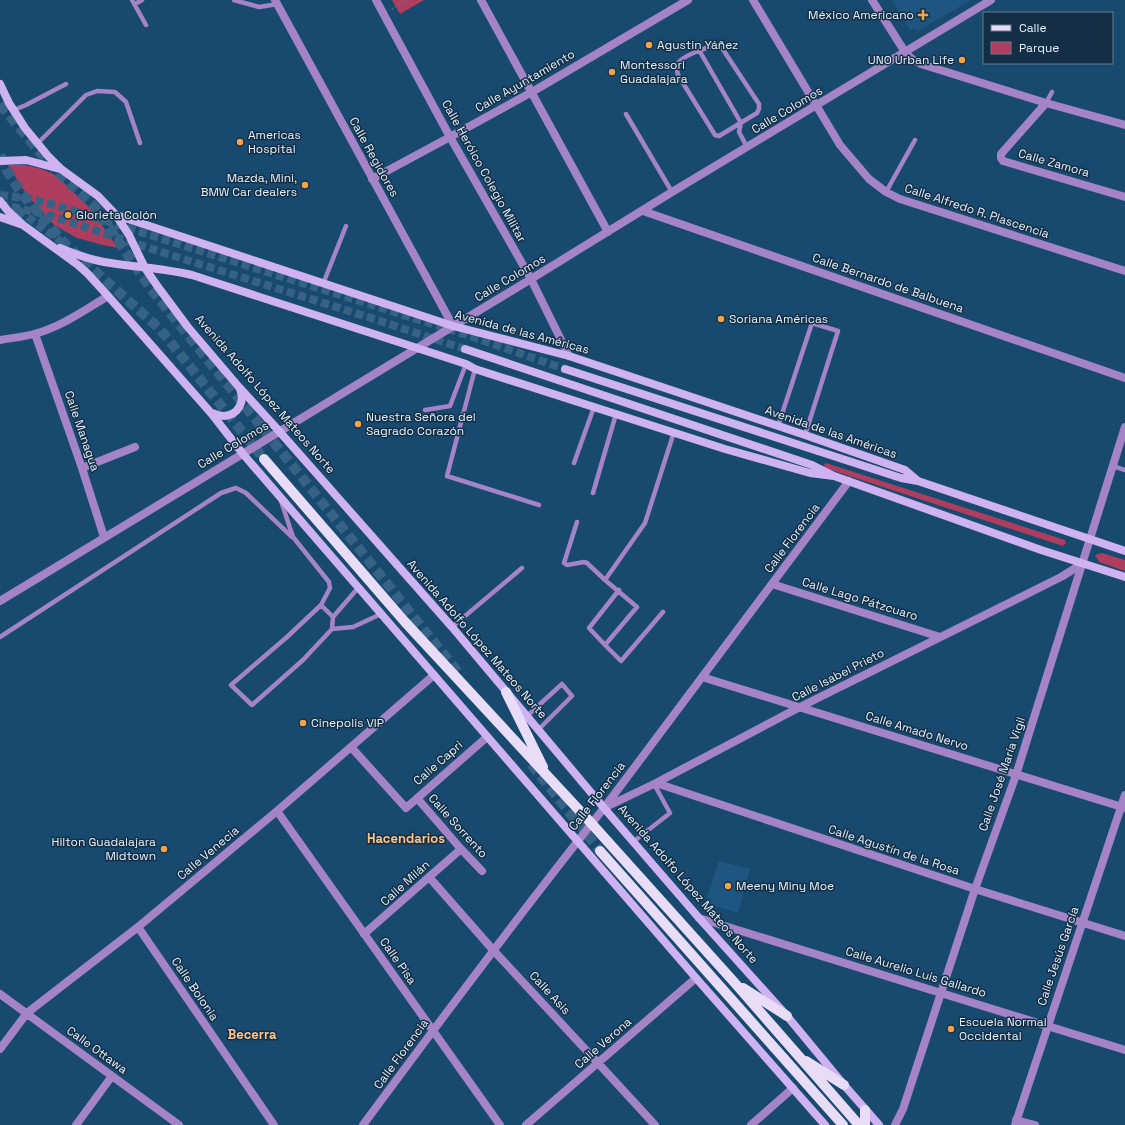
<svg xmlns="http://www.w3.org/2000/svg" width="1125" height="1125" viewBox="0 0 1125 1125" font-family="'Space Grotesk',sans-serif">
<rect width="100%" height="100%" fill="#184a70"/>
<path fill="#1f5681" d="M892,0H971L918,31L914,29L910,30Z
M719,861L750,869L738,913L705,903Z"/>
<path fill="#ae3d5e" d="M392,0H424L400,14Z
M8,165H25L42,169L57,176L89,207L118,248L103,245L77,238L54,225L26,194Z
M826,463L1065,540L1066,543L1063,546L825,468L824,465Z
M1102,553L1125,560V571L1099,562L1095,555Z"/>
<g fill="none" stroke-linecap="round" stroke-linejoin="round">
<path stroke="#366385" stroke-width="8" stroke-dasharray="8 4" stroke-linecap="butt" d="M0,195L31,199L55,205L470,336L565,369
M0,204L52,216L155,250L368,317L465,349
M18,210L67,246"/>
<path stroke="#366385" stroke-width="10" stroke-dasharray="10 5" stroke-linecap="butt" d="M0,104L22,131L49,163L95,207L151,289L461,676
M0,155L6,169L21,193L67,246L159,328L264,459
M531,764L600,851"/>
<path stroke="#557c9a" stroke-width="2" stroke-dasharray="1 3" stroke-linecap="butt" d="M392,9L408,0"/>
<path stroke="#a484c7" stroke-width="4.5" d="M132,0L146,25
M234,0L259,7L278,4
M135,4L142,0
M713,46L722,48L759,104V109L757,113L719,136L715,135L678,75C677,70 676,67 679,62C683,56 705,48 713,46Z
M699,50L741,123L739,132L747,147
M1046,103L1052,92
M14,110L26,105L66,84
M626,114L672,192
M37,144L86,95L97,91L115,92L126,102L140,143
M886,192L915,140
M323,284L346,226
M475,369L447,476L539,505
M425,410L450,406L466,364
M778,426L812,323L838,331L805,435
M574,463L594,407
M1113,466L1125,470
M593,493L616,414
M281,501L293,537L329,582L330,588L321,605L287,637L231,685L252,705L303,660L332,629L333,617L358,588
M577,522L564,563L567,565L584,562L587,563L605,580L645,523L674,432
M605,580L637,607L605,645L621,661L663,612
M321,605L333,617
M452,627L522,568
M332,629L353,627L381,614
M0,637L221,493L236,488L246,493L292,537
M605,645L589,628L619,590
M527,716L562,684L572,696L538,730
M633,842L670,813L654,784"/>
<path stroke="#a484c7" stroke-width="8" d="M275,0L453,326
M376,0L450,137L531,279L569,356
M481,0L608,232
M753,0L840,145L869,179L886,192L900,199L1125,271
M872,0L905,52L912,59L921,64L1046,103L1125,125
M1046,103L1001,154V158L1003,161L1125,197
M372,179L450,137L532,92L688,0
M643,211L1125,378
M35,334L82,468L104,537
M0,340C11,338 23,337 34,334C61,327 85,310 108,296
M82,468L135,447
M772,584L940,637
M0,601L531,279L672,192L991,0
M702,677L1125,808
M351,747L406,808L487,737
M656,783L975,889L1125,936
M417,798L461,849L482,871
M606,807L656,783L800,707L1061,577L1082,564
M277,811L500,1125
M429,877L494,951L598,1063L655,1125
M699,918L1125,1050
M138,927L274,1125
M364,934L461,849
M0,994L179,1125
M0,1049L27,1013L138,927L277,811L434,675
M1016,1120L1035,1125
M76,1125L112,1076
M363,1125C442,1018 521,912 604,808L849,481
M526,1125L696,978
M751,1125L793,1088"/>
<path stroke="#a484c7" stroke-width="8" d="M895,1125L903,1109L975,889L1016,775L1125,427
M1015,1125L1125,795"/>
<path stroke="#cfb2f1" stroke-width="8" d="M0,84L9,103L25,128L48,156L61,169L98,196L116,215L129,235L145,268L158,287L187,326L238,386L279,431L452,627L604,808L699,918L787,1016L844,1085L879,1125
M0,161L26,160L60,169
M0,201L8,211L23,225L78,265L88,274L108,296L211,413L243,454L434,675L696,978L825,1125
M116,215L453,326L569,356L659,386L805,435L905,470L918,481
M0,217L20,224
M60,248C74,254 89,259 104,262C133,267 163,268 192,275L417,348L466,364L475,369L725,449L810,473L834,476
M465,349L812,465L834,476L1041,550L1125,577
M565,369L901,478L918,481L1125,551
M211,413C216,414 220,416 224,416C239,415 245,401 240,389"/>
<path stroke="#e8dcf7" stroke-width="10" d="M264,459L405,622L591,823L734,982L859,1125
M506,692L543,767
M600,851L843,1125
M743,988L787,1016
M806,1061L844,1085
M865,1110V1125"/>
</g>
<g fill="#f5a346" stroke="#142f45" stroke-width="1.5">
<path d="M921 9h4v4h4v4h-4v4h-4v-4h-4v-4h4z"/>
<circle cx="649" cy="45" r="4"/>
<circle cx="962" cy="60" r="4"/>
<circle cx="612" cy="72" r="4"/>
<circle cx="240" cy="142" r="4"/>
<circle cx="305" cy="185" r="4"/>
<circle cx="68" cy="215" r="4"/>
<circle cx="721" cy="319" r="4"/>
<circle cx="358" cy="424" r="4"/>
<circle cx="303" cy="723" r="4"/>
<circle cx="164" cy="849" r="4"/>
<circle cx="728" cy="886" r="4"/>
<circle cx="951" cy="1029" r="4"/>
</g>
<g text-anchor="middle" stroke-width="3" stroke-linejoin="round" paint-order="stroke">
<g font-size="12" fill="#e3f0fc" stroke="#142f45" text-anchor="start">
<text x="914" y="19" text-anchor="end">México Americano</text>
<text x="657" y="49">Agustin Yáñez</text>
<text x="954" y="64" text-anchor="end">UNO Urban Life</text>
<text x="620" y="69">Montessori<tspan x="620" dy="14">Guadalajara</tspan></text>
<text x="248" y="139">Americas<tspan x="248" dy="14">Hospital</tspan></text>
<text x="297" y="182" text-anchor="end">Mazda, Mini,<tspan x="297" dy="14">BMW Car dealers</tspan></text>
<text x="76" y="219">Glorieta Colón</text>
<text x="729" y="323">Soriana Américas</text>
<text x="366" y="421">Nuestra Señora del<tspan x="366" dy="14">Sagrado Corazón</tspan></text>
<text x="311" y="727">Cinepolis VIP</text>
<text x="156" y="846" text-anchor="end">Hilton Guadalajara<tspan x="156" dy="14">Midtown</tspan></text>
<text x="736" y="890">Meeny Miny Moe</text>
<text x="959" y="1026">Escuela Normal<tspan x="959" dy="14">Occidental</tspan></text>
</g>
<g font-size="12" fill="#e3f0fc" stroke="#142f45">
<text transform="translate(525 81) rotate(-30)" y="4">Calle Ayuntamiento</text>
<text transform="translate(787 110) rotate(-31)" y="4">Calle Colomos</text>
<text transform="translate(374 157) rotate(61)" y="4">Calle Regidores</text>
<text transform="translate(1054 163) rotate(16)" y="4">Calle Zamora</text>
<text transform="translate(484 171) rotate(61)" y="4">Calle Heróico Colegio Militar</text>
<text transform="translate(977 211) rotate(18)" y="4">Calle Alfredo R. Plascencia</text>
<text transform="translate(510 278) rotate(-31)" y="4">Calle Colomos</text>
<text transform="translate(888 283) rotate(19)" y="4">Calle Bernardo de Balbuena</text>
<text transform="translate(522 332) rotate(15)" y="4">Avenida de las Américas</text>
<text transform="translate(265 394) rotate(49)" y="4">Avenida Adolfo López Mateos Norte</text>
<text transform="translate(82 431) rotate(71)" y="4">Calle Managua</text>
<text transform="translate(831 432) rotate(19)" y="4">Avenida de las Américas</text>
<text transform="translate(233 445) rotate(-31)" y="4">Calle Colomos</text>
<text transform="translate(792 538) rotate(-53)" y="4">Calle Florencia</text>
<text transform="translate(860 599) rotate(17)" y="4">Calle Lago Pátzcuaro</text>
<text transform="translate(477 639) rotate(49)" y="4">Avenida Adolfo López Mateos Norte</text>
<text transform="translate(838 675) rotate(-27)" y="4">Calle Isabel Prieto</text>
<text transform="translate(917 731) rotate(17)" y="4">Calle Amado Nervo</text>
<text transform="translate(438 763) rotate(-41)" y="4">Calle Capri</text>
<text transform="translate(1002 774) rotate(-71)" y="4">Calle José María Vigil</text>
<text transform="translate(597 796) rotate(-52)" y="4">Calle Florencia</text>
<text transform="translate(458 826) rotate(48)" y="4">Calle Sorrento</text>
<text transform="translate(894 850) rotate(18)" y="4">Calle Agustín de la Rosa</text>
<text transform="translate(208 853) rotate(-40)" y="4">Calle Venecia</text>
<text transform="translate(405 883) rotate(-42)" y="4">Calle Milán</text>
<text transform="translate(688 884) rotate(49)" y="4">Avenida Adolfo López Mateos Norte</text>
<text transform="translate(1058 956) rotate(-71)" y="4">Calle Jesús García</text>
<text transform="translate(398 961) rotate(55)" y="4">Calle Pisa</text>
<text transform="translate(916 972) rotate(17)" y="4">Calle Aurelio Luis Gallardo</text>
<text transform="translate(195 989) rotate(56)" y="4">Calle Bolonia</text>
<text transform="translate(550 993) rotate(47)" y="4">Calle Asis</text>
<text transform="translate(603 1043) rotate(-41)" y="4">Calle Verona</text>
<text transform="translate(97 1050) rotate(36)" y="4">Calle Ottawa</text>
<text transform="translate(401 1054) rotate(-54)" y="4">Calle Florencia</text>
</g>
<g font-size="13" font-weight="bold" fill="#fdc389" stroke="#142f45">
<text x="406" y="843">Hacendarios</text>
<text x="252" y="1039">Becerra</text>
</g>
</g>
<rect x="983" y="12" width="130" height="52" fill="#142f45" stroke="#677c8e"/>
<rect x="991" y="25" width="20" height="6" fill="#e8dcf7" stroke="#677c8e"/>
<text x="1019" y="32" font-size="12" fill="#e3f0fc">Calle</text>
<rect x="991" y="42" width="20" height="12" fill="#ae3d5e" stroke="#677c8e"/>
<text x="1019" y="52" font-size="12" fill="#e3f0fc">Parque</text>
</svg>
